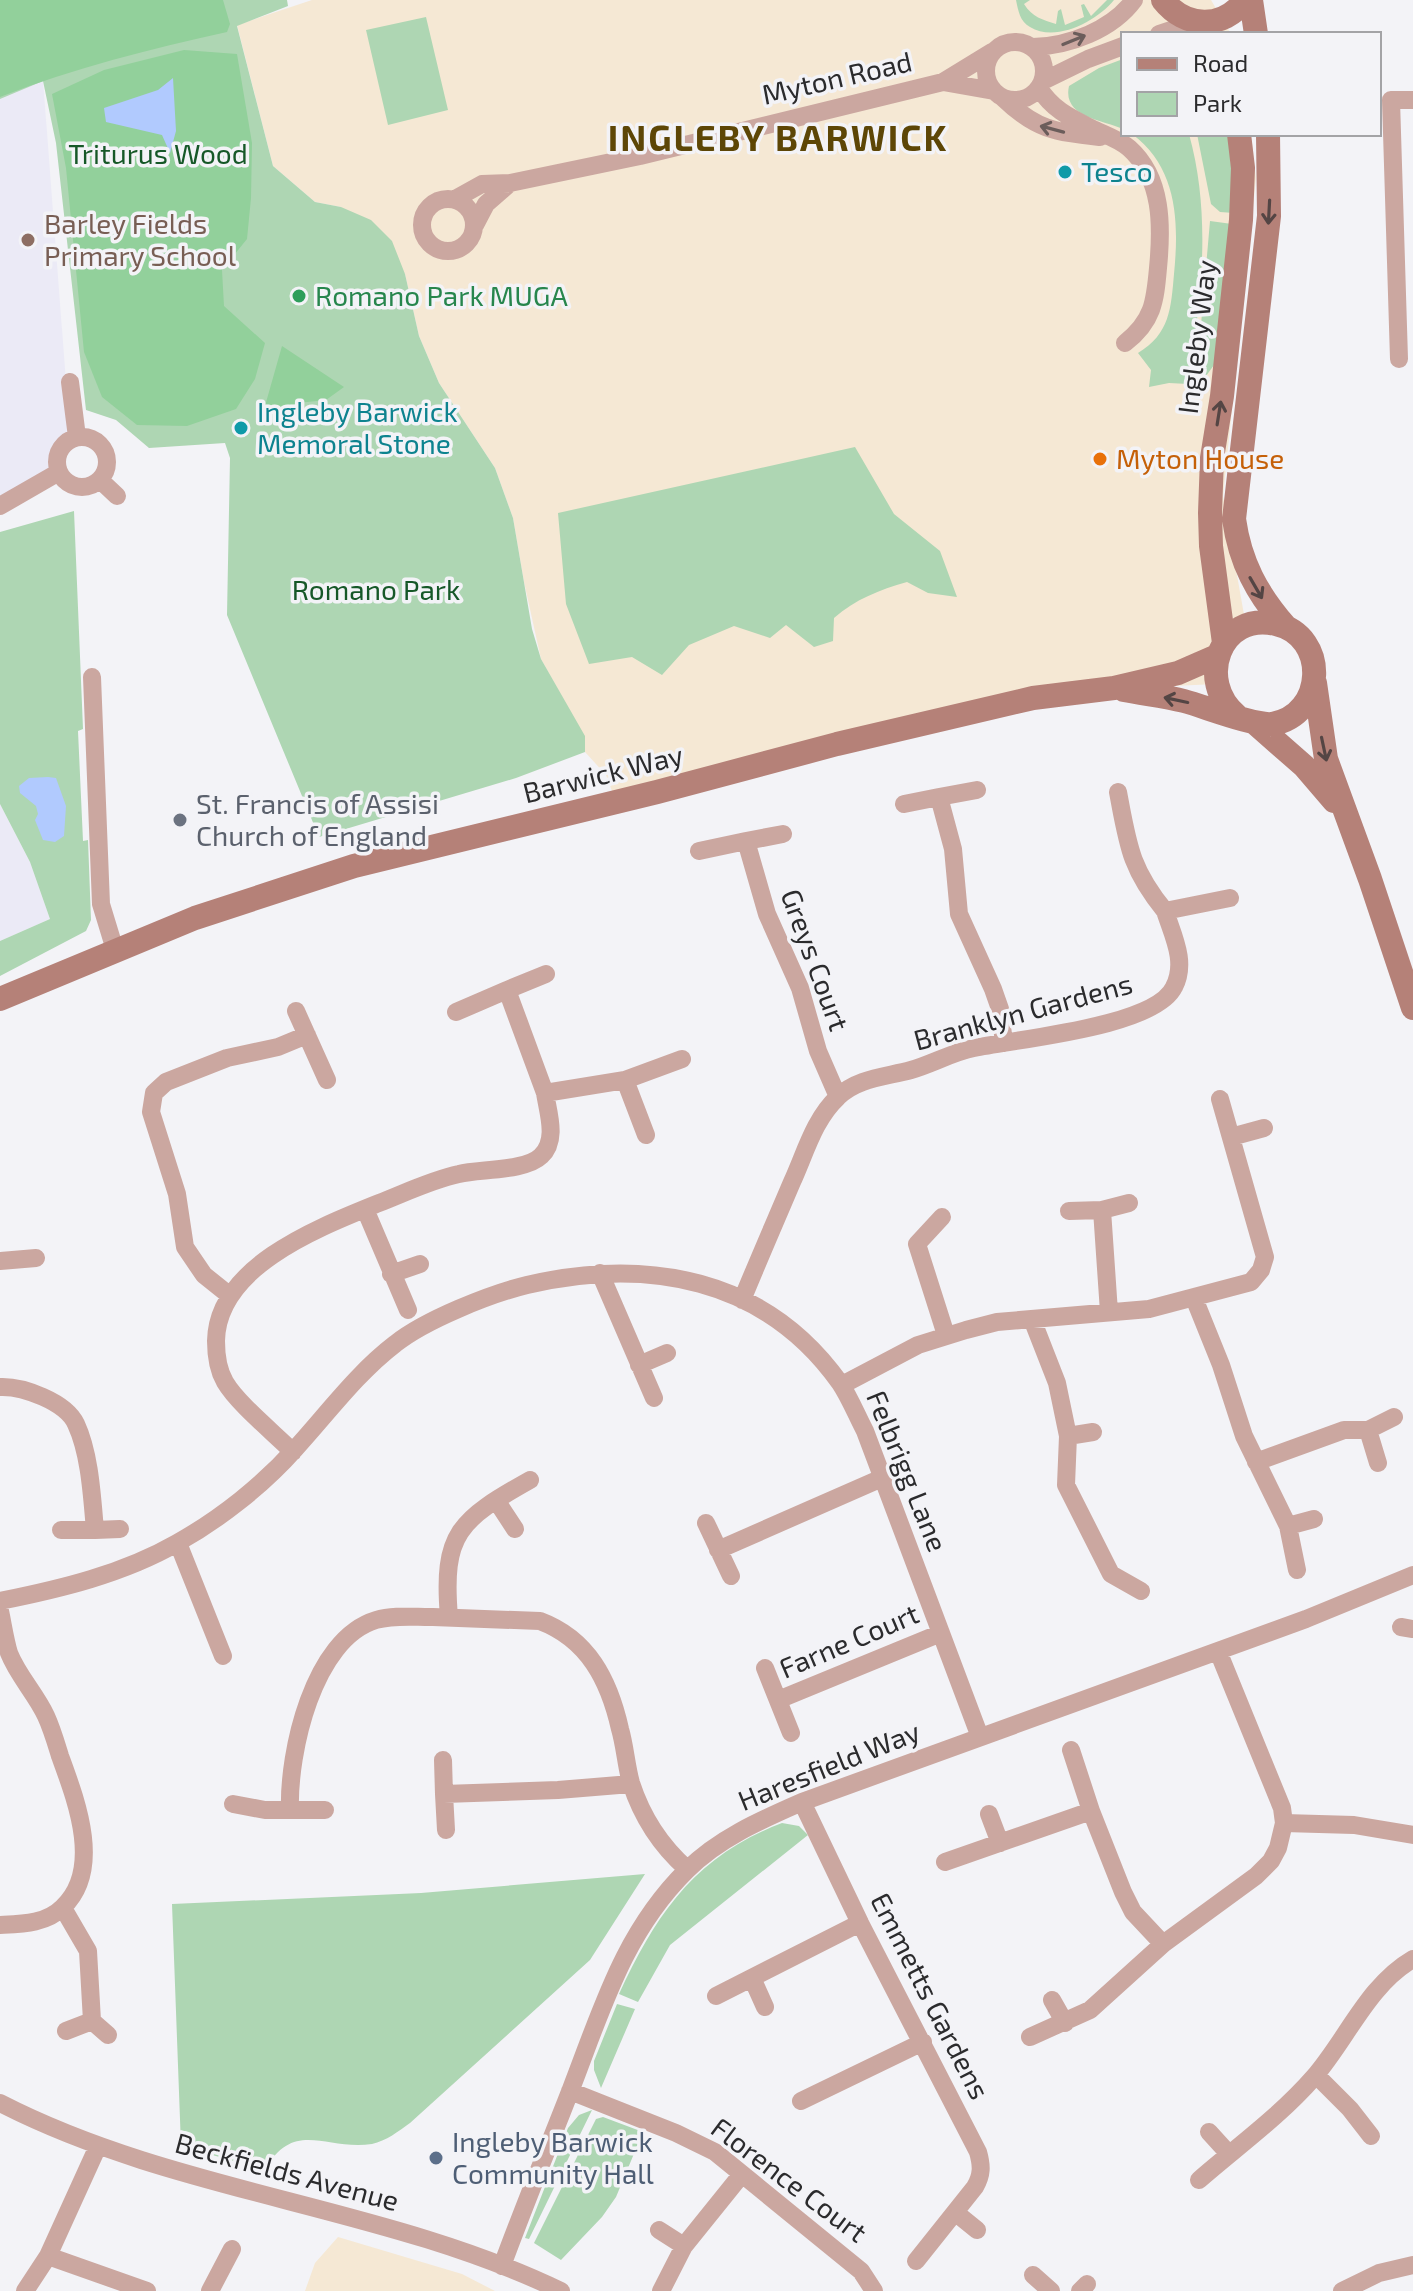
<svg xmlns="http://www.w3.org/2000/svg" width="1413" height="2291" viewBox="0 0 1413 2291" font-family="'Exo 2',sans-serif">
<rect width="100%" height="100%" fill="#f3f3f7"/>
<path fill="#f5e8d4" d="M312,0H1211L1231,34H1123V134H1251L1256,178L1223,496L1246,626L1216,684L1088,690L616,802L606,775L585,752L584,736L541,659L524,582L513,518L495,468L439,383L419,336L405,274L341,207L315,202L273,166L237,25Z
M338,2237L462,2274L495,2291H305L315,2263Z"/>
<path fill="#ebeaf6" d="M43,80L66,382L77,437L65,443L58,454L59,472L0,506V97Z
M0,804L30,862L50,919L0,941Z"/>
<path fill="#aed6b3" d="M0,0H287L288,6L237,26L273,166L315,202L341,207L371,220L392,241L405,274L419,336L439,383L495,468L513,518L532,629L541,659L585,736V752L516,778L319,837L227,615L230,458L225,443L149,448L116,420L86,410L56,143L43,81L0,99Z
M1016,0H1030L1024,4C1032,17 1043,20 1056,24L1058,11L1061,9L1065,25L1084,17L1081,5L1084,4L1091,16L1107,0H1114C1097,21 1056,43 1030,27C1020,22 1018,10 1016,0Z
M426,17L448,110L388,125L366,30Z
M1123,59V129C1102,120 1062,117 1069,86L1099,68Z
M1132,134H1189C1212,217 1201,300 1188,384L1169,383L1149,387L1151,370L1138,353C1170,334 1171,308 1174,274C1179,223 1178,168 1132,134Z
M1197,134H1229L1234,213L1220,212L1211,204Z
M1210,221L1232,224L1214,365L1206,376L1196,382Z
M855,447L894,514L940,551L957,597L928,593L907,582C879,590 856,599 834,618L833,641L814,647L786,625L770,638L734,626L689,645L662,675L632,657L589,664L566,604L558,513Z
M74,511L83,729L78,731L83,841L88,840L91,920L86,931L0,976V941L50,919L30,862L0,804V532Z
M782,1823L799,1826L808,1835L670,1945L638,2002L619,1994C656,1914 695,1856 782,1823Z
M645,1874L590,1960L410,2123C399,2131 386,2141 372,2144C326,2151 294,2118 265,2170L181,2146L172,1904L421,1893Z
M617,2004L635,2009L601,2088L594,2070V2061Z
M592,2110L529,2239L525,2238L568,2128L579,2115Z
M603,2117L643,2132L616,2197L602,2217L561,2260L534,2243L596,2119Z"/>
<path fill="#92d09b" d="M0,0H223L230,24L227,32C150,49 74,68 0,97Z
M184,50L237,54L252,143L251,198L247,239L222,270L224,306L265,343L255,379L236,409L187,426L137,425L102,397L84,352L66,168L52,94L104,70Z
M282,346L344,387L326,400L298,403L261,420Z"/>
<path fill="#b1cafe" d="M173,78L176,131L170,153L162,135L106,122L104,108L158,90Z
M48,777L56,778L66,806L64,836L55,842L43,840L35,820L38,814L36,806L20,793L19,786L29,778Z"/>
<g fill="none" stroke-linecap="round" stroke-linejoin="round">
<path stroke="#cba7a0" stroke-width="18" d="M1159,34L1195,22
M986 71a29 29 0 1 1 58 0a29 29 0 1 1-58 0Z
M1033,47C1069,46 1112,30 1134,0
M1043,81L1088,59L1123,46
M943,82L994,91
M1039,88C1052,109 1069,117 1091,128C1103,134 1119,139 1129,148C1163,178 1162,227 1158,268C1155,302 1153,321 1125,343
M1002,97C1036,130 1055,132 1100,137
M422 225a26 26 0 1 1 52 0a26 26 0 1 1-52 0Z
M455,199L482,184L510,183L640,156L943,82L992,52
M475,225L486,204L510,183
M1399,359L1391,100H1413
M70,382L77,437
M57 462a25 25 0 1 1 50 0a25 25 0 1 1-50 0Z
M100,480L117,496
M0,506L59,472
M92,677L101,904L115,950
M1118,792C1128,845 1130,868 1165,911
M939,797L977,790
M904,804L939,797L953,849L959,914L993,989L1000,1009L1004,1043
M746,841L783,834
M699,851L746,841L767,914L800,988L818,1051L838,1097
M507,990L546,974
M296,1011L327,1080
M456,1012L507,990L545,1093
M625,1080L646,1135
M1231,1137L1264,1128
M365,1209L408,1310
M1102,1210L1109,1312
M1069,1211L1102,1210L1129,1203
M942,1217L917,1244L946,1335
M0,1261L36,1258
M600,1273L654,1398
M391,1274L420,1264
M229,1295L204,1275L185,1247L177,1194L151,1112L154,1093L166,1082L227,1058L278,1047L307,1035
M1194,1298L1221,1365L1244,1436L1288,1526L1297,1570
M742,1300C758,1261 775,1222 792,1182C805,1154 814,1119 838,1097C857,1078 886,1077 911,1070C932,1064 953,1052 974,1048C1016,1039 1155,1027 1174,987C1187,962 1173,936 1165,911L1230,898
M1032,1319L1057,1383L1068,1436L1066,1485L1111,1574L1141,1591
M639,1365L667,1353
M842,1385L918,1345L966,1330L997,1322L1149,1309L1251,1282L1261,1270L1265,1257L1220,1099
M0,1387C23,1386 66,1402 76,1424C90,1454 92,1497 95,1530H61
M1368,1430L1378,1463
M1068,1436L1093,1432
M293,1452C274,1433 238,1404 225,1382C218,1370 216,1355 216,1341C217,1266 320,1227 379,1203C405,1193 431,1180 459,1174C480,1169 526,1171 541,1156C558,1140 548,1113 545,1093L625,1080L682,1059
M1256,1462L1344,1430H1368L1394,1417
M496,1500L515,1529
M706,1523L731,1576
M1288,1526L1314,1519
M95,1530L120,1529
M178,1543L223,1656
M718,1550L882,1478
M0,1601C60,1589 123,1574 177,1543C220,1519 263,1485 295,1449C327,1414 357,1373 395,1344C425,1320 490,1294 527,1285C646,1257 765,1277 840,1383C850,1398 857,1416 865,1431L980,1737
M0,1611C3,1625 5,1640 9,1653C18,1676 36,1694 46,1716C52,1729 56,1743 60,1756C76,1800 103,1869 63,1907C46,1924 22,1924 0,1925
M449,1617C442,1533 459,1520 530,1480
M1401,1627L1413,1629
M765,1668L791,1733
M778,1700L941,1633
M1071,1750L1091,1811L1123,1892L1133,1912L1163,1944
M443,1760L444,1794L558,1790L631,1784
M444,1794L446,1830
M802,1802L860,1923L978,2152C982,2166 982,2175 975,2187L916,2261
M233,1804L265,1810H325
M290,1810C288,1753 313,1639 376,1620C393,1615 412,1617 430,1617C467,1618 504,1620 540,1621C588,1639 609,1680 620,1729C625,1746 626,1765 631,1783C642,1817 661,1846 687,1869
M989,1814L1000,1843
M1284,1823L1354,1825L1413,1835
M945,1862L1091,1811
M63,1908L88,1951L92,2021L66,2031
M752,1978L765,2007
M716,1996L860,1923
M1052,2000L1065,2023
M92,2021L108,2035
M1030,2037L1090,2010L1163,1944L1256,1876L1271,1861L1278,1848L1284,1823L1282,1808L1218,1651
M1316,2075L1350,2109L1371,2136
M570,2091L676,2133L715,2152L861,2271L874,2291
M801,2101L923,2042
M0,2103C177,2194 383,2205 561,2291
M1209,2132L1229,2154
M1199,2180C1238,2146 1280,2116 1314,2077C1347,2039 1368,1985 1413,1959
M956,2213L977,2230
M659,2230L684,2246
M48,2256L147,2291
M502,2266C524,2206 548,2148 571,2089C602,2009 624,1932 687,1870C719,1838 761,1820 802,1802L1306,1619L1413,1575
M1033,2275L1051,2291
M25,2291L48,2256L98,2146
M210,2291L232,2249
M661,2291L684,2246L742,2174
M1080,2291L1087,2284
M1342,2291L1379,2273L1413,2265"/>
<path stroke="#b58178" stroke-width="24" d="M1163,0C1185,28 1223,30 1245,0
M1251,0L1256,34
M1268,134L1269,216L1234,519C1240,562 1257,594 1286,627
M1224,643L1211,546L1210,513L1212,458L1222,396L1241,220L1243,168L1239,134
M1315,683L1326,759L1370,879L1413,1008
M1124,690C1144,694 1165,696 1184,701C1206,707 1254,726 1272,724C1326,715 1329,636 1276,624C1220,611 1195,681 1237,716
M1255,723L1304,766L1334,801
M0,999L195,918L354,866L657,792L837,744L1033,698L1114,688L1178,673L1217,656"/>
</g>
<defs><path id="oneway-shaft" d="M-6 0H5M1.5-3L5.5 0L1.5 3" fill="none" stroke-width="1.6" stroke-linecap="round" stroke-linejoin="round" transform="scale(2)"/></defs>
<g stroke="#6b5d5b">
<use href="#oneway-shaft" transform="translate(1074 40) rotate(-22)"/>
<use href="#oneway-shaft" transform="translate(1052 129) rotate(-165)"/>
</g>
<g stroke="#544544">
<use href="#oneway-shaft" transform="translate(1269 212) rotate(93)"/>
<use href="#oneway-shaft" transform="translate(1219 413) rotate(-81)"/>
<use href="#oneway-shaft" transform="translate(1256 588) rotate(60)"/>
<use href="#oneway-shaft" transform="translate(1176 700) rotate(-168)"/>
<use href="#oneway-shaft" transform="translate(1324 749) rotate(78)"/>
</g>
<g fill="#0f9aa8" stroke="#f3f3f7" stroke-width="3">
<circle cx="1065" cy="172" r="8"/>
<circle cx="241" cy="428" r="8"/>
</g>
<circle fill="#8d6e63" stroke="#f3f3f7" stroke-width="3" cx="28" cy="240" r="8"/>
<circle fill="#2e9e5b" stroke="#f3f3f7" stroke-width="3" cx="299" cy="296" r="8"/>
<circle fill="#e8710a" stroke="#f3f3f7" stroke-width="3" cx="1100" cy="459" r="8"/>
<circle fill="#6b7280" stroke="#f3f3f7" stroke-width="3" cx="180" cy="820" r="8"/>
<circle fill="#5c6f8a" stroke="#f3f3f7" stroke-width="3" cx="436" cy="2158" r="8"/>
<g text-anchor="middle" stroke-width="7" stroke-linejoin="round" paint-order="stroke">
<g font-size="28" fill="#2b2b2d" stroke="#f3f3f7">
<text transform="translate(837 78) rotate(-13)" y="10">Myton Road</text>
<text transform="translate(1197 337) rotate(-83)" y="10">Ingleby Way</text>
<text transform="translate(603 774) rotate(-14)" y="10">Barwick Way</text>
<text transform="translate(815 960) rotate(70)" y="10">Greys Court</text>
<text transform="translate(1023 1012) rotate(-15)" y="10">Branklyn Gardens</text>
<text transform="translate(907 1471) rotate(68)" y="10">Felbrigg Lane</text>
<text transform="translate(849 1641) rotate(-23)" y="10">Farne Court</text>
<text transform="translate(829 1766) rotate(-22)" y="10">Haresfield Way</text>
<text transform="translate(930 1996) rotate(63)" y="10">Emmetts Gardens</text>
<text transform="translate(287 2172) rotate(15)" y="10">Beckfields Avenue</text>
<text transform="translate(789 2180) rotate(37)" y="10">Florence Court</text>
</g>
<g font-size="28" fill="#165828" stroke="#f3f3f7">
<text x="158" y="164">Triturus Wood</text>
<text x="376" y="600">Romano Park</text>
</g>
<g font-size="28" fill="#0d838f" stroke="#f3f3f7" text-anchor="start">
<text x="1081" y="182">Tesco</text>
<text x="257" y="422">Ingleby Barwick<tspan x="257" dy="32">Memoral Stone</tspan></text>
</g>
<g font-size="28" fill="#785e54" stroke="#f3f3f7" text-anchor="start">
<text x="44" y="234">Barley Fields<tspan x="44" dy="32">Primary School</tspan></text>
</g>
<g font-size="28" fill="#27864d" stroke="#f3f3f7" text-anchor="start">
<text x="315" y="306">Romano Park MUGA</text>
</g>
<g font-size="28" fill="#c56008" stroke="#f3f3f7" text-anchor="start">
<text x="1116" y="469">Myton House</text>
</g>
<g font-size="28" fill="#5b616d" stroke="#f3f3f7" text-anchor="start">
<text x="196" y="814">St. Francis of Assisi<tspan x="196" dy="32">Church of England</tspan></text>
</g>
<g font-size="28" fill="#4e5e75" stroke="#f3f3f7" text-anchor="start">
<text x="452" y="2152">Ingleby Barwick<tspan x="452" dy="32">Community Hall</tspan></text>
</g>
<g font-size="36" font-weight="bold" letter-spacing="2" fill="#5d4606" stroke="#f3f3f7">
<text x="778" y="151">INGLEBY BARWICK</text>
</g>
</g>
<rect x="1121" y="32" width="260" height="104" fill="#f3f3f7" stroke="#a3a3a6" stroke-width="2"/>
<rect x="1137" y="58" width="40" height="12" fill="#b58178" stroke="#a3a3a6" stroke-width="2"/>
<text x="1193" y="72" font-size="24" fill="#2b2b2d">Road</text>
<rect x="1137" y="92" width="40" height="24" fill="#aed6b3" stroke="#a3a3a6" stroke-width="2"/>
<text x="1193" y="112" font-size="24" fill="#2b2b2d">Park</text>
</svg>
